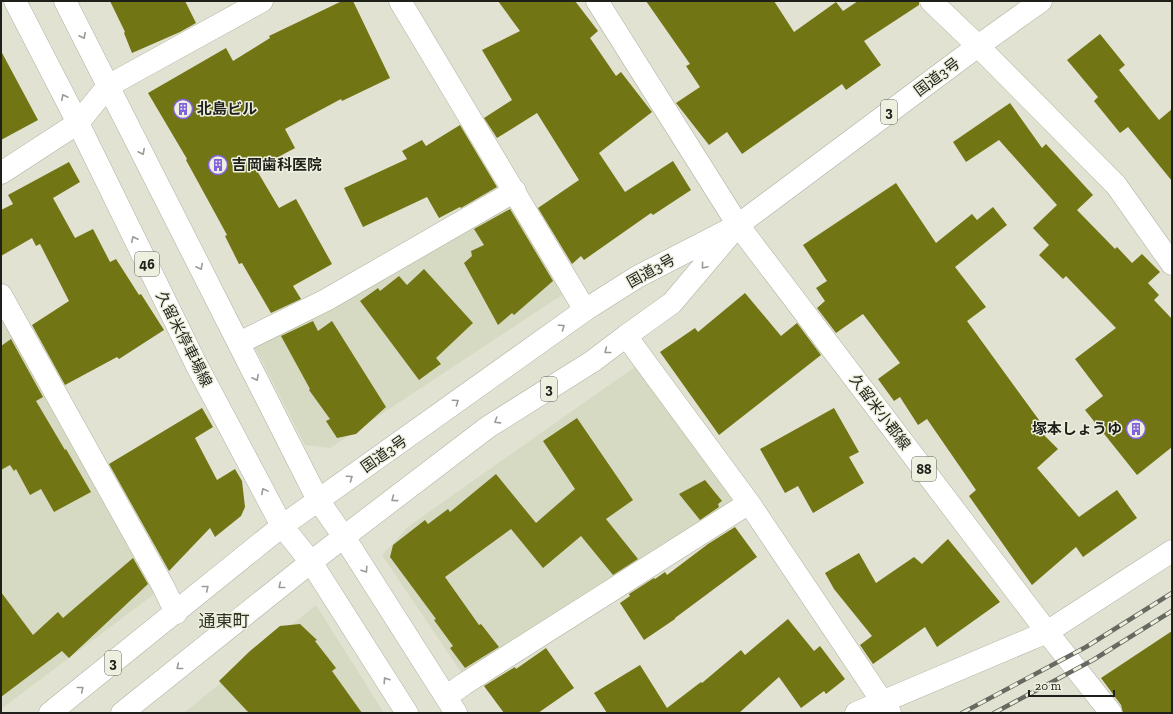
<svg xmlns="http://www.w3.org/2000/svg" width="1173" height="714" viewBox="0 0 1173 714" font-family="'Zilla Slab','Noto Sans JP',serif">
<rect width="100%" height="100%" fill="#e1e2d2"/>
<path fill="#d7dac2" d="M513,197L565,293L330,448L305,445L254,346Z
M1,315L157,592L1,709Z
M639,364L734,500L465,678L382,555L409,526Z
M316,605L384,713H184Z"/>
<path fill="#717513" d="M110,1H185L196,23L180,32L132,53L124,33L125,32Z
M342,1H353L390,78L342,101L341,99L285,129L295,148L256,169L279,208L296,199L332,264L293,286L301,299L271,313L242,263L239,264L225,236L227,235L186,160L187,159L148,93L226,48L233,61L270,38L269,36Z
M498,1H575L598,31L590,38L616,76L621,72L652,112L599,153L625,192L673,161L691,190L653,215L651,213L584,260L581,256L572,264L538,208L579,180L537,113L497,138L484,118L512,100L482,50L520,31Z
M646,1H774L794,32L836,2L843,11L858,1H919V5L864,41L881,65L846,90L842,84L742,154L727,132L709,145L676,103L700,87L686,66L690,64Z
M1100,34L1125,65L1119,70L1159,120L1172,109V181L1128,127L1120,133L1094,101L1098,97L1067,60Z
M1,51L38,120L1,140Z
M1010,103L1042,148L1046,144L1093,195L1077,210L1115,249L1117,247L1132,263L1142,254L1160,272L1148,283L1159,295L1154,300L1172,319V447L1137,475L1085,410L1103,396L1075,359L1116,328L1066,276L1063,279L1039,255L1049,245L1033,228L1057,205L999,140L966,162L953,142Z
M460,125L497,187L461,208L460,207L439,218L427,197L363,227L344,188L407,159L402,151L422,140L426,146Z
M69,162L80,182L53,198L75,238L93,229L110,262L116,259L139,295L141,294L164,330L119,359L117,357L65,385L32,325L69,301L40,244L36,246L32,238L1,256V210L13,204L8,195Z
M896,183L936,243L972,214L977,220L993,207L1007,225L955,267L986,307L967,321L1047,431L1043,434L1058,449L1037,468L1079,517L1117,490L1137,518L1083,557L1076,547L1032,585L969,496L976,490L927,419L918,425L900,397L894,401L878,379L900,363L863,314L836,333L817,308L825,301L816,288L827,281L803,245Z
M510,209L553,281L514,315L512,313L498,325L464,263L472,256L471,251L484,245L474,229Z
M424,269L473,323L436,358L441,364L419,380L360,301L378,288L380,291L399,276L407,285Z
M745,293L781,336L797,323L821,355L719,435L660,352L695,328L698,332Z
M313,321L318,331L332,321L386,407L356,434L337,438L326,421L330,419L309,390L310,389L281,336Z
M11,339L43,397L36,401L65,450L66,449L91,492L54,512L41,489L30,495L16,469L14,471L10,465L1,470V346Z
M202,408L213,427L195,438L217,480L235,469L242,481L245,507L241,516L215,537L210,528L169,571L109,464Z
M834,408L859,452L849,457L864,483L813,513L798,486L785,493L760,449Z
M577,418L633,500L606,519L638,559L613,575L581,536L543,568L511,529L445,577L479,625L481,624L499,647L465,668L450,648L453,646L434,620L436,619L390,557L393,545L425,520L428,524L448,509L450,512L496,474L536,523L575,489L543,441Z
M705,480L722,501L718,504L719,507L700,520L679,494Z
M735,527L757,557L675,618V619L644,640L620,603L630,596L629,594L654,578L655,579L665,572L667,575L708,544Z
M948,539L1000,602L937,647L925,627L873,664L860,645L872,636L834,589L825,573L859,553L876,583L914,557L922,564Z
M133,558L148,584L69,658L62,651L1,697V592L33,635L58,612L63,618Z
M788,619L814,651L820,646L845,679L826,694L824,691L801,708L779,677L739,713H607L594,693L640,665L667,708L701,682L702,683L741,650L745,655Z
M300,624L317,640L315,641L336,668L332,671L362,713H249L219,681L250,651L280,626Z
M1172,631V713H1123L1121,705L1101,678Z
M546,648L574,688L538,713H504L484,686L515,667L516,669Z"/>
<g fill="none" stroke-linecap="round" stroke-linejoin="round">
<g stroke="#afb1a1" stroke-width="23">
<path id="street" d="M400,1L585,310
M597,1L738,225
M931,1L978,46L1116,185L1172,264
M1,173L78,123L108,86L262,1
M1,295L163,586L176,613
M626,336L749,503L890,713
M239,343L326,300L515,191
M446,697L464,684L749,503
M856,713L1047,632L1172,551"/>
</g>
<g stroke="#afb1a1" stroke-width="23">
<path id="secondary" d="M344,537L456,713
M311,562L407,713"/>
</g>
<g stroke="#afb1a1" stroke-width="23">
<path id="primary" d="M15,1L78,123L196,364L282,526L311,562
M65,1L318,500L344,537
M738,225L1047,632L1111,713"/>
</g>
<g stroke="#afb1a1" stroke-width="23">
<path id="highway" d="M50,713L282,526L585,310L637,277L738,225L978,46L1041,1
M122,713L311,562L488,427L593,361L626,336L672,303L732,232"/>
</g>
<use href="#street" stroke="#fff" stroke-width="22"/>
<use href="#secondary" stroke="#fff" stroke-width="22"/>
<use href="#primary" stroke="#fff" stroke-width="22"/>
<use href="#highway" stroke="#fff" stroke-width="22"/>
<g stroke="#686960" stroke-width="4.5">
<path id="rail" d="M962,713L1086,647L1172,593
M994,713L1093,660L1172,611"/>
</g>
<use href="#rail" stroke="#eef0df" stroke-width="3" stroke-dasharray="9" stroke-linecap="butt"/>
</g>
<defs><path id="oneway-chevron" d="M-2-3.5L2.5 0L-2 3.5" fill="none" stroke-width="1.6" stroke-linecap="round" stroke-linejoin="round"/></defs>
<g stroke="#9a9b98">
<use href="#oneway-chevron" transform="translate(83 36) rotate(63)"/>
<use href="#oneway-chevron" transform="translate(64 97) rotate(-117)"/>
<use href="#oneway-chevron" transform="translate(142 152) rotate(63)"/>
<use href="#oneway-chevron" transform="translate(134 239) rotate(-116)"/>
<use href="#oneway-chevron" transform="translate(704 266) rotate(130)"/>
<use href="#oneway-chevron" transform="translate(200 267) rotate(63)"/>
<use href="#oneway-chevron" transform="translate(562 327) rotate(-35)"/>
<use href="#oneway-chevron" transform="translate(607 351) rotate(142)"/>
<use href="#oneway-chevron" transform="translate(256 378) rotate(63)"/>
<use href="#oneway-chevron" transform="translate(456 402) rotate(-35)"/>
<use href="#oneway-chevron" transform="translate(497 421) rotate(148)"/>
<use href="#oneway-chevron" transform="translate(350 478) rotate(-35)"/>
<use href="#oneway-chevron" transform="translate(264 491) rotate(-118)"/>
<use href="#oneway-chevron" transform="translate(394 499) rotate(143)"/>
<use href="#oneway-chevron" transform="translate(365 570) rotate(57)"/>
<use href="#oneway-chevron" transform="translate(281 586) rotate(141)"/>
<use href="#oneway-chevron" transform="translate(206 588) rotate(-39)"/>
<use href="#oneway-chevron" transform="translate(179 667) rotate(141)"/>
<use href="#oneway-chevron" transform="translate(386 680) rotate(-123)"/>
<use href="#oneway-chevron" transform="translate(81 689) rotate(-39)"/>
</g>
<defs>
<g id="building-ring" transform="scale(1)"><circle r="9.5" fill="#eef0df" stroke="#8262dd" stroke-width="1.5"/><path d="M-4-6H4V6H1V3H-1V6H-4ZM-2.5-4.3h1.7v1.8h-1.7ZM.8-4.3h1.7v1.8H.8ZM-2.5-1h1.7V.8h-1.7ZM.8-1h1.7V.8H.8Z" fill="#8262dd"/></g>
</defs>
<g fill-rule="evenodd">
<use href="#building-ring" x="183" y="109"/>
<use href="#building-ring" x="218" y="165"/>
<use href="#building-ring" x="1136" y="429"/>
</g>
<g text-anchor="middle" stroke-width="3" stroke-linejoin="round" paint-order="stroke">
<g fill="#eef0df" stroke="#5d5e55" stroke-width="1">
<rect x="881" y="100" width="16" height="24" rx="3"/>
<rect x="135" y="252" width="24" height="24" rx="3"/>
<rect x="541" y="377" width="16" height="24" rx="3"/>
<rect x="912" y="457" width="24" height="24" rx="3"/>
<rect x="105" y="651" width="16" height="24" rx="3"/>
</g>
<g font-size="14" font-weight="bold" fill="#1f201a">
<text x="889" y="117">3</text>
<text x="147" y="269">46</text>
<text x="549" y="394">3</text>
<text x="924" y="474">88</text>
<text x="113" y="668">3</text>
</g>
<g font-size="15" fill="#1f201a" stroke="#eef0df">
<text transform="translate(937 77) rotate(-37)" y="5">国道3号</text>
<text transform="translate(651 271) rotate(-29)" y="5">国道3号</text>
<text transform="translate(184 339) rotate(63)" y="5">久留米停車場線</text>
<text transform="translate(880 412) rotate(53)" y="5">久留米小郡線</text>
<text transform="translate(384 454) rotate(-35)" y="5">国道3号</text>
</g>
<g font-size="15" font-weight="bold" fill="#1f201a" stroke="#eef0df" text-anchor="start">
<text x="197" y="114">北島ビル</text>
<text x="232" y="170">吉岡歯科医院</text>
<text x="1122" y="434" text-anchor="end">塚本しょうゆ</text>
</g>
<g font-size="17" fill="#323326" stroke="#eef0df">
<text x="224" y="627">通東町</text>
</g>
</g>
<rect width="1173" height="714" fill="none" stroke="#1f201a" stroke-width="4"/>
<path d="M1029 690v6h85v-6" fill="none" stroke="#1f201a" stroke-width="2"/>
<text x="1035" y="690" font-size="12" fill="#1f201a" stroke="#eef0df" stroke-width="3" paint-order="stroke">20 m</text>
</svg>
